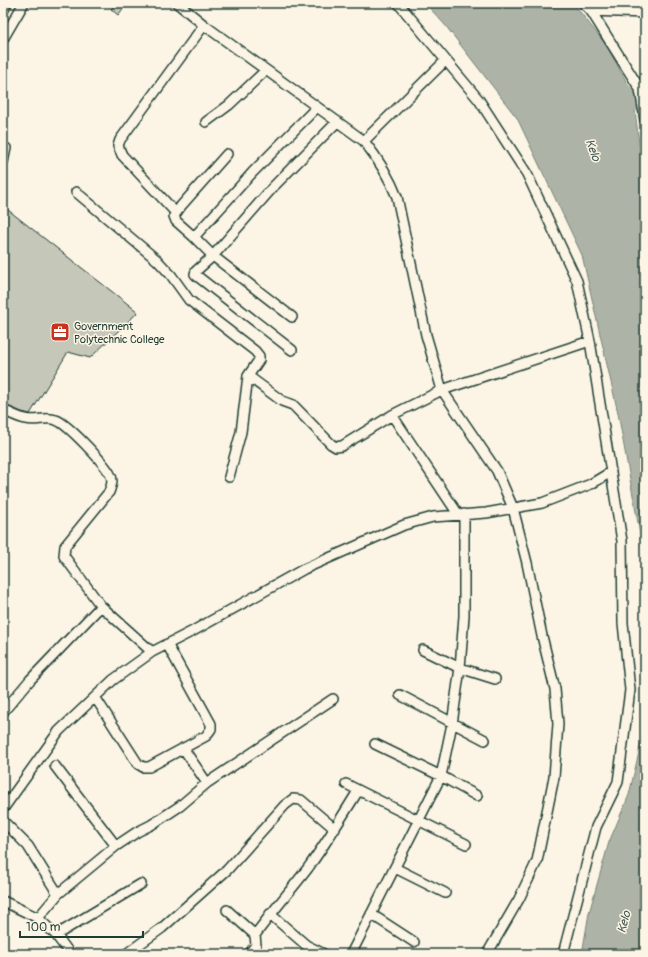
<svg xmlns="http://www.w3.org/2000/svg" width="648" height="957" viewBox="0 0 648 957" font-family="Pangolin,sans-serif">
<rect width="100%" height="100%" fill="#fcf5e5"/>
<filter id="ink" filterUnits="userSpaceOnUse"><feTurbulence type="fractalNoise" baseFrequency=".025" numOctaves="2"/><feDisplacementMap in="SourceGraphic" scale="8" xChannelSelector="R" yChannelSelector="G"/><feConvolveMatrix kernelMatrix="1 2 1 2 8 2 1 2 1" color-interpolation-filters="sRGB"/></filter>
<g filter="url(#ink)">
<path fill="#aeb3a7" stroke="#758479" d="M425,3H573L607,46L633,94L639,143L645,157V595L644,556L618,413L582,255L517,118L445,25Z
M645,726V954H582L589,913L609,842L629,795Z"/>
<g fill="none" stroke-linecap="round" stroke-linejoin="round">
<path stroke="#aeb3a7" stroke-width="15" d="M619,86L637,103L645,105"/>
</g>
<path fill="#c5c7b9" stroke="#1f3d34" d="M117,3H128L118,15L111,9Z
M3,206L138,312L90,358L68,352L30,414L22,412L3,404Z"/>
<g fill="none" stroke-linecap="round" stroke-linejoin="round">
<g stroke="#1f3d34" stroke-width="12">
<path id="minor" d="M177,3L204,25L364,141C378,159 389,176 397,197L426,335L442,390L497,471L513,508L527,563L542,636L555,689L558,724L554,777L537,861L519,899L487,954
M398,3L479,100L527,174L577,281L590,341L622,541L623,623L630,690L618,782L596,827L563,954
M583,3L591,11L640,89L645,120
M3,11L7,3
M591,11L645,13
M3,39L24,3
M206,122L229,105L266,70
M364,141L445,61
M3,162L6,148
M76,192L157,260L171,275L189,300L255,351L259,356V360L248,376L282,401L293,405L331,444L336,447L342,446L392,415L442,390L590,341
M176,213L122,155L118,146L120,140L204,25
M194,237L176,221L174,216L181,206L227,154
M292,317L213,256L274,186L337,122
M292,350L197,276L195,274L196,271L213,256L194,237L253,172L316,108
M3,410C10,413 18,418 26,419C36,422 46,416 56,420C68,424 104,463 110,474C114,481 111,486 109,492L65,546L64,556L101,606L152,652
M392,415L458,514
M229,477L241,432L248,376
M423,650L460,668L495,679
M400,695L485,740
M95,697L138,764L143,767H149L206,736L211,729V724L167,644
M3,712L30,680L101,606
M375,744L441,776L477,796
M183,748L207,783
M55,766L116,846
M346,784L466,844
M3,809L59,731L113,680L152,652L193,631L304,569L404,525L433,517L486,513L542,503L591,484L611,472
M3,821L28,846L58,894
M395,868L445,893
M3,901L38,918L56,935L70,954
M227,910L255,935L256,945L249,954
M270,914L306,945L324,954
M371,914L414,942
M38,918L58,894L116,846L137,832L151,825L180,806L207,783L333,699
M56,935L141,884
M255,935C272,912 291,890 308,868C326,843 342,817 358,791
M126,954L162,928L227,870L285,805L293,799L301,800L335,829
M351,954L441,776L452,724L460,668L464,616V514"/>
</g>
<use href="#minor" stroke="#fcf5e5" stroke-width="9"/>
</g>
</g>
<defs>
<g id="office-square" transform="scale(1)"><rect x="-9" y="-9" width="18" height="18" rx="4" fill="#c8321e" stroke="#fcf5e5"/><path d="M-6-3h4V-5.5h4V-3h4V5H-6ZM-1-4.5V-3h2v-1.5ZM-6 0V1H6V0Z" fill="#fff"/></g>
</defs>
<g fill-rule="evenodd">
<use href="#office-square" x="60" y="332"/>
</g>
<g text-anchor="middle" stroke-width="3" stroke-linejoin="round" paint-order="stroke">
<g font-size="11" fill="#1f3d34" stroke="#fcf5e5" text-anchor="start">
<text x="74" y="330">Government<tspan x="74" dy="13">Polytechnic College</tspan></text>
</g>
<g font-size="12" font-style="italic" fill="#435a51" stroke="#fcf5e5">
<text transform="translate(593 150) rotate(70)" y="4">Kelo</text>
<text transform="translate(624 922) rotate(-75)" y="4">Kelo</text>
</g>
</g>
<rect width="648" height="957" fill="none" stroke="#fcf5e5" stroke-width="16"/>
<rect x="8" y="8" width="632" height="941" fill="none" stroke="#1f3d34" stroke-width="1.5" filter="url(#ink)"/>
<path d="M20 931v6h123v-6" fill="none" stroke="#1f3d34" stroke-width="2"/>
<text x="26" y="931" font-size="12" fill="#1f3d34" stroke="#fcf5e5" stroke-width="3" paint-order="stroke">100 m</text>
</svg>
